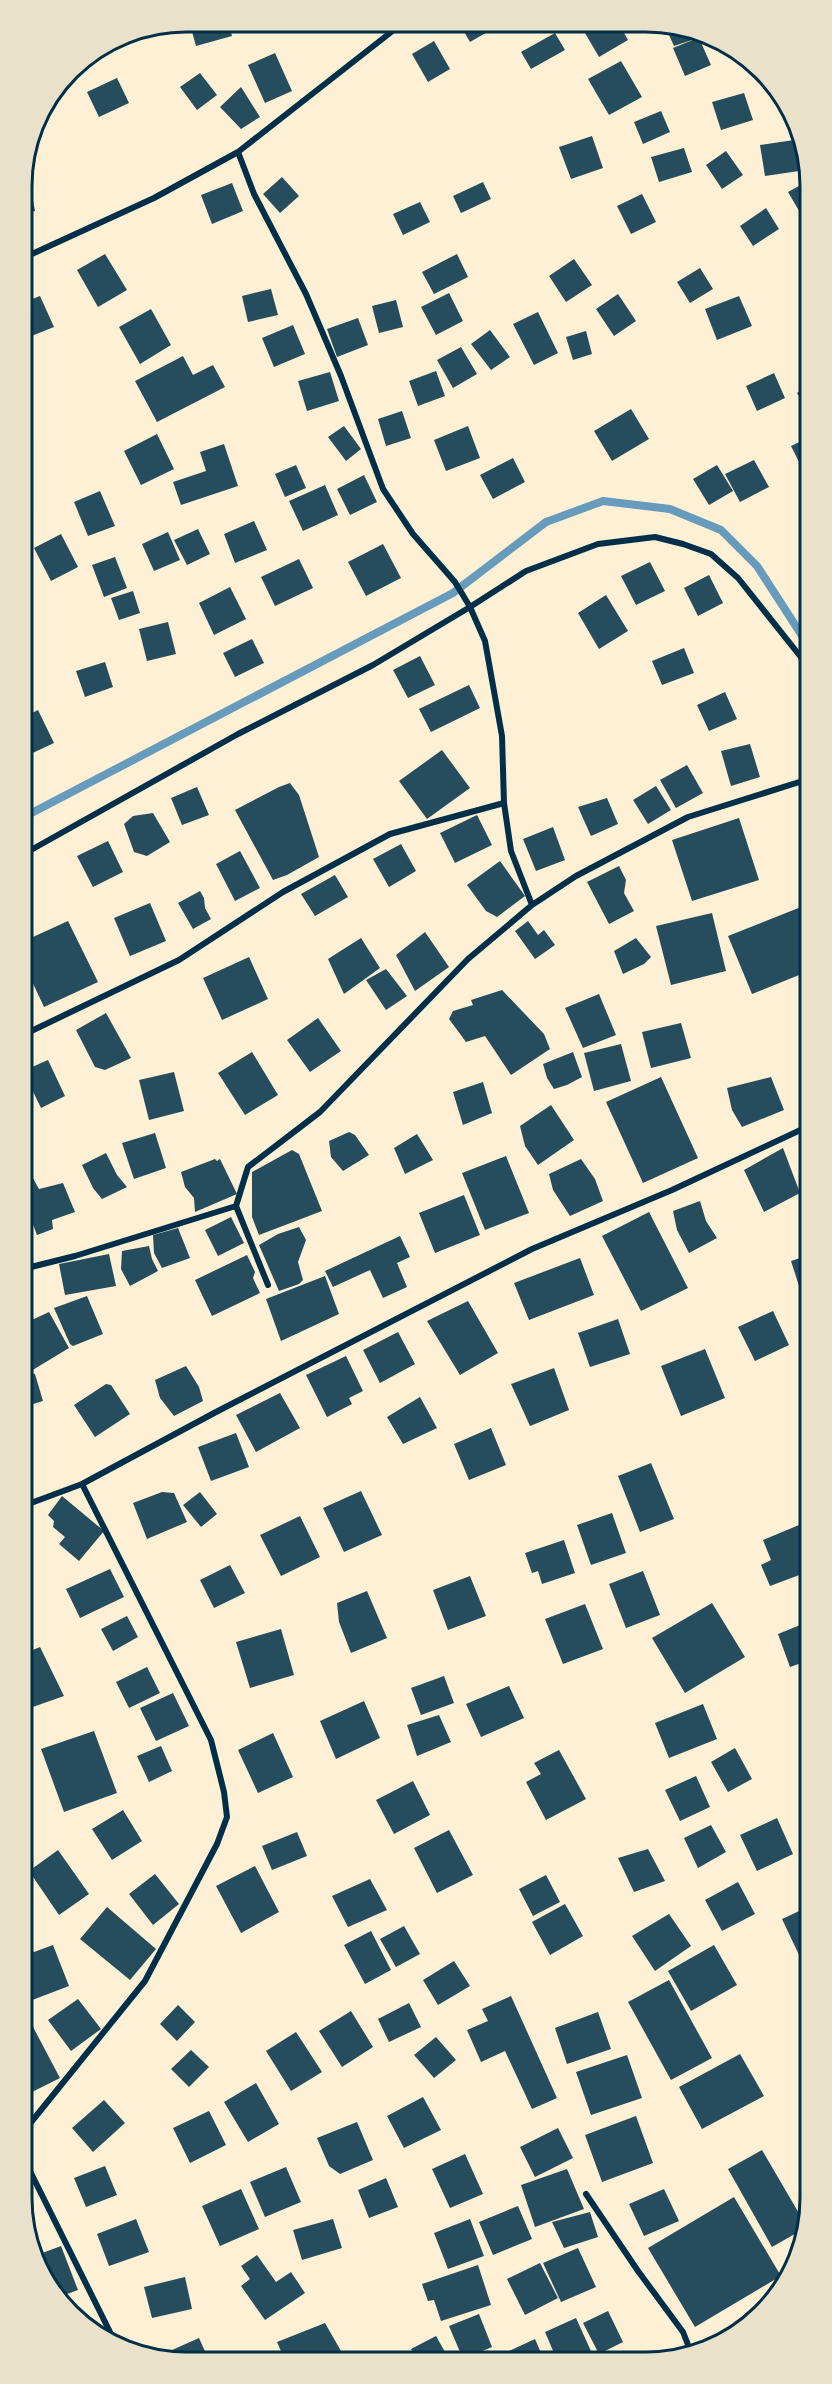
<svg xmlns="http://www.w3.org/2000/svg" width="832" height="2384" viewBox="0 0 832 2384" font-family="Overpass,sans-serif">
<rect width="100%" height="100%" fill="#fdf0d5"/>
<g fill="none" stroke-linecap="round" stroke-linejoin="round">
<path stroke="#669bbc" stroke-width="8" d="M22,818L453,593L546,522L603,501L670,509L721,530L757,566L808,645"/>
</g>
<path fill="#264d5e" d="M189,21H228L232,36L196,46Z
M459,23H503L470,42Z
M601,24H619L628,40L599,57L585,33Z
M664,24H679L701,36L699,38L711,65L685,76L673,48L695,39L674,46Z
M135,31L138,39L108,52L105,45L123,33Z
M555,33L565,50L531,69L521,52Z
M434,41L450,69L428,82L412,54Z
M275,53L292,91L265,103L248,65Z
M621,61L642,97L609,115L588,79Z
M200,73L217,95L197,110L180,87Z
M117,78L129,103L99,117L87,92Z
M241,87L260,117L241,129L220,107Z
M744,93L753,120L721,130L712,102Z
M661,111L670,132L643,144L634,122Z
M592,136L603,168L571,179L559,147Z
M794,140L799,171L765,176L760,145Z
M684,148L692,172L659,182L651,157Z
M726,151L743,175L722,189L706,165Z
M282,177L299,196L280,213L263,194Z
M29,179L35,211L21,213V180Z
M808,181V219L805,221L788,192Z
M483,182L491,199L461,213L453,196Z
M232,183L243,211L212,224L201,195Z
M642,194L656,222L631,234L617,206Z
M420,202L430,222L403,235L393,214Z
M766,208L779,229L753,246L740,226Z
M105,254L127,290L98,307L77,270Z
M457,254L468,277L434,294L422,272Z
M574,259L592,285L566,302L549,276Z
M700,268L713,289L690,303L677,282Z
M271,289L278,315L248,322L242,296Z
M449,293L463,321L436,335L421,307Z
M618,294L636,321L614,336L596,309Z
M40,296L54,327L24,339L22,332V303Z
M739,296L752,326L717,340L705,309Z
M396,300L403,327L379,333L372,306Z
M151,309L171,345L140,364L119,327Z
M538,312L558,353L534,365L513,324Z
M358,318L368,345L337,357L327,329Z
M293,325L305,354L274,367L262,338Z
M490,330L510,357L491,370L471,344Z
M586,331L592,354L573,360L566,337Z
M461,347L477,374L453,388L437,360Z
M183,356L193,375L213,365L225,387L157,422L135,381Z
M436,371L445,396L418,406L409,381Z
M330,372L339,401L307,411L298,381Z
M774,373L785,398L757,411L746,386Z
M808,386V406L806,408L797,393Z
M631,409L649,439L612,461L594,431Z
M402,411L411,438L386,446L378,419Z
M344,426L361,449L346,461L328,437Z
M468,426L480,458L446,471L434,440Z
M157,434L174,469L141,485L124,451Z
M808,438V468L803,470L791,446Z
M224,444L238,486L181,505L173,482L206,471L200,452Z
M513,458L525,482L493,499L480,475Z
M754,460L769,487L740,502L725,474Z
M296,465L306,488L285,497L275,474Z
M717,465L733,491L709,505L693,479Z
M364,475L377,502L350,515L337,489Z
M325,485L338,515L303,531L289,501Z
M100,491L115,526L88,536L74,502Z
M254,521L267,550L235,563L224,534Z
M198,529L210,554L187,565L174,540Z
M168,532L180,560L154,571L142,544Z
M61,534L78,567L51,581L34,548Z
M808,542V565L801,544Z
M383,544L401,578L366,596L348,562Z
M115,557L127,588L104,597L92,565Z
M299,559L313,588L275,606L261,577Z
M650,562L665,591L636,605L621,576Z
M709,575L723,603L698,616L684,588Z
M230,587L246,619L214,635L199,603Z
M133,591L140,613L119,620L111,598Z
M606,595L628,631L599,649L578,613Z
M168,622L176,654L147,661L139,629Z
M252,639L264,663L235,677L223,653Z
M684,648L694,673L662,685L652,661Z
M420,656L435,685L408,698L393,670Z
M105,662L113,687L85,697L76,671Z
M469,685L480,708L431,732L419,709Z
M725,692L737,719L709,731L697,705Z
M38,710L54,743L22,758V718Z
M750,744L760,777L731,786L721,751Z
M442,750L470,788L427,819L399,781Z
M687,765L703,793L676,808L660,780Z
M290,783L299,795L319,857L287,875L273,880L235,810L279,787Z
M656,786L671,810L648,824L633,800Z
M197,787L209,815L182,825L171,798Z
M607,798L618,824L591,836L578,807Z
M153,813L170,842L147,856L134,852L124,824L133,816Z
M477,815L492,845L455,863L440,833Z
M739,818L759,880L692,901L672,840Z
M553,827L565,860L536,871L523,839Z
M108,841L123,872L93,887L77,856Z
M401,844L416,871L389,887L373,859Z
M240,851L260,888L235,901L216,864Z
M500,861L525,896L497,917L486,911L467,885Z
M619,866L626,880L624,893L634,911L609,924L587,882Z
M335,875L348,897L315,916L301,894Z
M200,891L204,898L205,908L211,919L193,929L178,903Z
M150,903L166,941L130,956L114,918Z
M806,905L809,912V971L752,994L728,936Z
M712,913L726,971L671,985L656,926Z
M68,921L98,982L44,1007L22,960V942Z
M528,921L538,935L544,930L555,945L535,959L515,931Z
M425,932L449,967L415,991L396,955Z
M361,938L380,968L344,994L328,959Z
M636,938L651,957L644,964L623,974L614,951Z
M249,957L268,999L222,1020L203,978Z
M386,969L407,996L386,1010L366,980Z
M502,990L544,1034L550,1049L511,1075L485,1036L466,1042L449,1019L453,1011L473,1005L471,1000Z
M599,994L616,1035L583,1048L565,1008Z
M106,1013L131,1058L105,1070L95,1067L76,1030Z
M318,1018L341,1051L310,1072L287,1040Z
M681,1023L691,1058L651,1068L642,1032Z
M621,1044L631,1081L594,1091L584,1053Z
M252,1052L278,1095L245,1115L218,1073Z
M573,1052L582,1077L567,1085L554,1089L547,1078L543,1064Z
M48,1060L65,1096L41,1108L23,1071Z
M174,1072L184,1111L149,1120L139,1080Z
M661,1077L698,1158L643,1183L606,1102Z
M771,1077L784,1110L742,1127L732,1110L727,1088Z
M483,1082L492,1113L463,1125L453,1092Z
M551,1105L574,1140L538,1165L525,1146L520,1126Z
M349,1132L355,1135L369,1155L343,1171L331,1157L329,1141Z
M155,1133L166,1168L134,1179L122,1143Z
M417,1134L433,1160L405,1174L394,1148Z
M809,1139V1159L802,1141Z
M783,1148L800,1193L764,1212L744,1170Z
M292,1150L299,1154L322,1211L259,1235L252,1217V1172Z
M106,1153L117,1175L127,1187L102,1199L93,1188L82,1165Z
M506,1156L529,1213L485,1230L462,1173Z
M215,1159L217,1161L220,1159L237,1194L195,1212L194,1198L185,1187L181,1172Z
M581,1159L595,1179L603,1201L570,1216L553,1190L549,1174Z
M30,1173L39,1189L63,1183L75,1212L52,1220L53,1229L37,1235L23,1198V1176Z
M464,1195L480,1235L435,1253L419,1213Z
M700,1201L706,1221L717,1238L689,1253L677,1230L673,1211Z
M649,1212L688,1288L641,1311L602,1236Z
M231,1217L244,1243L218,1256L205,1230Z
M299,1227L306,1240L298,1262L303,1280L299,1284L279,1291L259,1245L278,1234Z
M178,1228L190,1258L162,1268L154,1253L153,1235Z
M400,1236L410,1257L397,1263L407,1287L383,1298L370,1270L333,1287L325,1271Z
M149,1246L152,1259L158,1271L130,1286L121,1269L122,1251Z
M109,1254L116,1286L65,1295L59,1264Z
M247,1255L255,1272L253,1278L260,1293L212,1316L195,1280Z
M809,1255V1286L800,1289L791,1261Z
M580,1258L594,1295L529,1320L514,1283Z
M325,1276L339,1314L281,1341L266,1299Z
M87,1296L103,1334L73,1346L70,1344L54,1308Z
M468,1301L498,1353L460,1375L427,1321Z
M773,1311L789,1345L755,1361L738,1327Z
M49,1312L69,1348L31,1371L23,1353V1324Z
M618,1319L630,1354L590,1367L578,1333Z
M398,1332L415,1364L380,1383L363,1350Z
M705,1349L725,1398L681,1416L661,1366Z
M346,1356L363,1391L349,1398L352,1404L327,1417L306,1375Z
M186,1366L199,1387L203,1401L174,1416L160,1398L155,1380Z
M554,1368L569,1410L530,1426L511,1384Z
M30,1373L35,1374L43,1401L23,1407V1376Z
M106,1384L111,1385L130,1414L95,1437L74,1405Z
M280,1393L300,1428L256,1452L236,1415Z
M420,1397L437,1428L403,1444L387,1417Z
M491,1428L506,1465L469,1480L454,1444Z
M236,1433L249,1467L211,1481L198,1447Z
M810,1434V1457H809L804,1435Z
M651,1463L674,1519L640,1532L618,1476Z
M361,1491L382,1535L344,1552L323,1508Z
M162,1492L174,1493L187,1522L147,1539L133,1503Z
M200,1492L217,1514L201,1527L183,1505Z
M62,1496L104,1531L79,1561L59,1544L65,1537L53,1527L54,1521L48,1515Z
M612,1513L626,1553L591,1565L577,1525Z
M300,1516L320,1557L281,1576L260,1535Z
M799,1525L810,1551V1571L770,1586L761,1565L771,1560L763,1540Z
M564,1540L575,1573L542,1584L538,1571L532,1573L525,1553Z
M230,1565L245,1593L214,1608L200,1580Z
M110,1569L124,1597L80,1618L66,1589Z
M643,1571L660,1615L626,1628L609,1584Z
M470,1576L486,1616L448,1630L433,1590Z
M367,1591L387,1638L351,1653L339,1622L337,1603Z
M712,1603L745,1657L685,1693L652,1638Z
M585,1604L603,1649L563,1664L545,1619Z
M127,1616L138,1637L113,1651L101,1629Z
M810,1621V1660L790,1667L778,1634Z
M281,1629L294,1675L250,1688L236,1642Z
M40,1647L64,1696L27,1709L23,1701V1654Z
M147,1667L160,1693L129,1708L116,1682Z
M444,1676L454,1703L421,1715L411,1688Z
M509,1686L524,1718L481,1737L466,1704Z
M173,1693L189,1726L156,1741L140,1708Z
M364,1701L380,1738L336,1759L320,1721Z
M703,1704L717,1739L669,1758L655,1723Z
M439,1715L451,1742L417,1756L407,1725Z
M94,1731L117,1793L64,1812L41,1749Z
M273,1733L293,1777L258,1793L238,1750Z
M161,1746L172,1771L149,1782L137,1756Z
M735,1748L752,1779L728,1792L711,1762Z
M559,1750L586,1799L546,1820L526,1782L541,1774L534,1763Z
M696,1776L710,1807L680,1821L665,1790Z
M413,1781L430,1815L394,1834L376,1800Z
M123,1810L142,1841L112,1860L92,1829Z
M777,1818L793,1854L757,1871L740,1835Z
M711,1825L726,1852L698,1868L684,1838Z
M449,1830L473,1875L437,1893L414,1848Z
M297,1832L307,1856L272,1870L262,1846Z
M648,1849L665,1881L634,1892L618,1858Z
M58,1850L89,1894L59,1915L29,1871Z
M255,1866L279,1912L241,1933L216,1886Z
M155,1874L179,1904L153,1925L129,1894Z
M546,1875L560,1902L533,1916L519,1889Z
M370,1879L387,1910L348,1927L332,1896Z
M738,1882L755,1914L722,1931L705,1900Z
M565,1904L583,1936L550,1955L532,1922Z
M810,1906V1952L800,1957L782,1919Z
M107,1907L156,1949L130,1980L80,1939Z
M669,1914L691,1946L655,1971L632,1936Z
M404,1926L420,1954L396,1967L380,1939Z
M371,1931L391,1970L365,1984L344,1945Z
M53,1945L69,1986L27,2002L24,1993V1949L28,1947L34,1952Z
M714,1945L737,1985L691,2011L668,1971Z
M454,1961L470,1986L438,2005L423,1980Z
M810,1974V1995L801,1980Z
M669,1980L712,2058L671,2080L628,2002Z
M511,1996L557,2098L532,2109L505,2051L481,2062L467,2030L488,2021L482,2009Z
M78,1999L101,2029L71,2051L48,2020Z
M409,2003L421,2027L389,2042L378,2019Z
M178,2005L195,2022L177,2041L160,2024Z
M351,2011L373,2047L342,2067L319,2031Z
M598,2012L611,2049L567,2064L555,2028Z
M32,2025L60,2078L24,2096V2029Z
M296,2032L322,2072L291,2091L266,2051Z
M436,2037L456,2060L434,2078L414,2055Z
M191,2050L209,2067L189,2087L171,2069Z
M740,2054L764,2096L702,2129L679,2087Z
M627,2055L642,2098L591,2115L576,2072Z
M256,2083L279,2124L248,2142L224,2102Z
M423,2097L441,2130L404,2148L387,2116Z
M104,2100L125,2123L93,2152L72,2128Z
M209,2111L226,2145L190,2163L173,2128Z
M636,2116L653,2163L602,2182L585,2135Z
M357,2122L373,2160L340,2174L329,2166L317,2138Z
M558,2128L573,2158L535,2177L520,2147Z
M762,2150L807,2227L772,2247L728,2169Z
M465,2154L483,2194L450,2208L432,2169Z
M105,2166L117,2195L86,2207L74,2178Z
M286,2167L301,2202L265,2217L250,2182Z
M567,2169L584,2209L535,2227L521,2185Z
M386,2178L398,2207L369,2218L358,2190Z
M241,2189L259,2229L220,2246L202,2206Z
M664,2189L679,2221L644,2236L629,2204Z
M734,2197L781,2276L695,2327L648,2248Z
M518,2206L532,2239L493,2255L479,2222Z
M590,2212L598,2237L564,2248L552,2222Z
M136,2219L149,2252L109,2266L97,2234Z
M333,2219L342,2248L302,2260L293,2230Z
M470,2219L484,2256L448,2269L434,2233Z
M61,2246L78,2290L59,2297L37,2255Z
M578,2248L596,2287L561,2302L543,2263Z
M257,2255L276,2282L291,2272L305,2293L265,2320L241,2286L250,2279L241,2266Z
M540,2263L558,2298L525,2315L507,2279Z
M478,2265L491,2305L441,2321L434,2300L428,2301L422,2284Z
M185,2277L192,2309L152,2318L144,2287Z
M608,2311L623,2342L599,2354L583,2323Z
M479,2314L492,2347L463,2359L449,2326Z
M576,2318L595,2360H557L545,2332Z
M325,2323L345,2358L339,2360H285L277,2342Z
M436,2336L449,2359L417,2360L411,2349Z
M199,2338L209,2360H155L154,2358Z
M535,2339L544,2360H498L496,2357Z"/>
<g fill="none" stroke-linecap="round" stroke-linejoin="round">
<path stroke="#003049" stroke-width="6" d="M238,152L254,194L306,294L341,376L383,489L413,534L455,582L470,607L485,641L502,736L504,803L511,851L532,905
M21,259L154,198L238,152L404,22
M22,855L238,734L373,665L470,607L526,571L598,544L655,537L683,544L711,554L738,578L808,666
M23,1035L179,960L283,892L390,834L504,803
M236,1206L268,1285
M23,1269L75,1256L236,1206L248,1167L320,1112L468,959L532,905L576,876L688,817L809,779
M23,1506L82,1484L216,1412L532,1249L672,1190L809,1126
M24,2131L145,1981L217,1844L227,1817L224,1792L211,1740L82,1484
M24,2159L113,2338
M586,2194L638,2271L683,2332L692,2355"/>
</g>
<path d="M0 0H832V2384H0ZM186 32H646A154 154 0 0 1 800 186V2198A154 154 0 0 1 646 2352H186A154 154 0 0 1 32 2198V186A154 154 0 0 1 186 32Z" fill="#e9e1ca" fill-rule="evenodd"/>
<path fill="none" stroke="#003049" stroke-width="3" d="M186 32H646A154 154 0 0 1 800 186V2198A154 154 0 0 1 646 2352H186A154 154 0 0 1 32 2198V186A154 154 0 0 1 186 32Z"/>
</svg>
